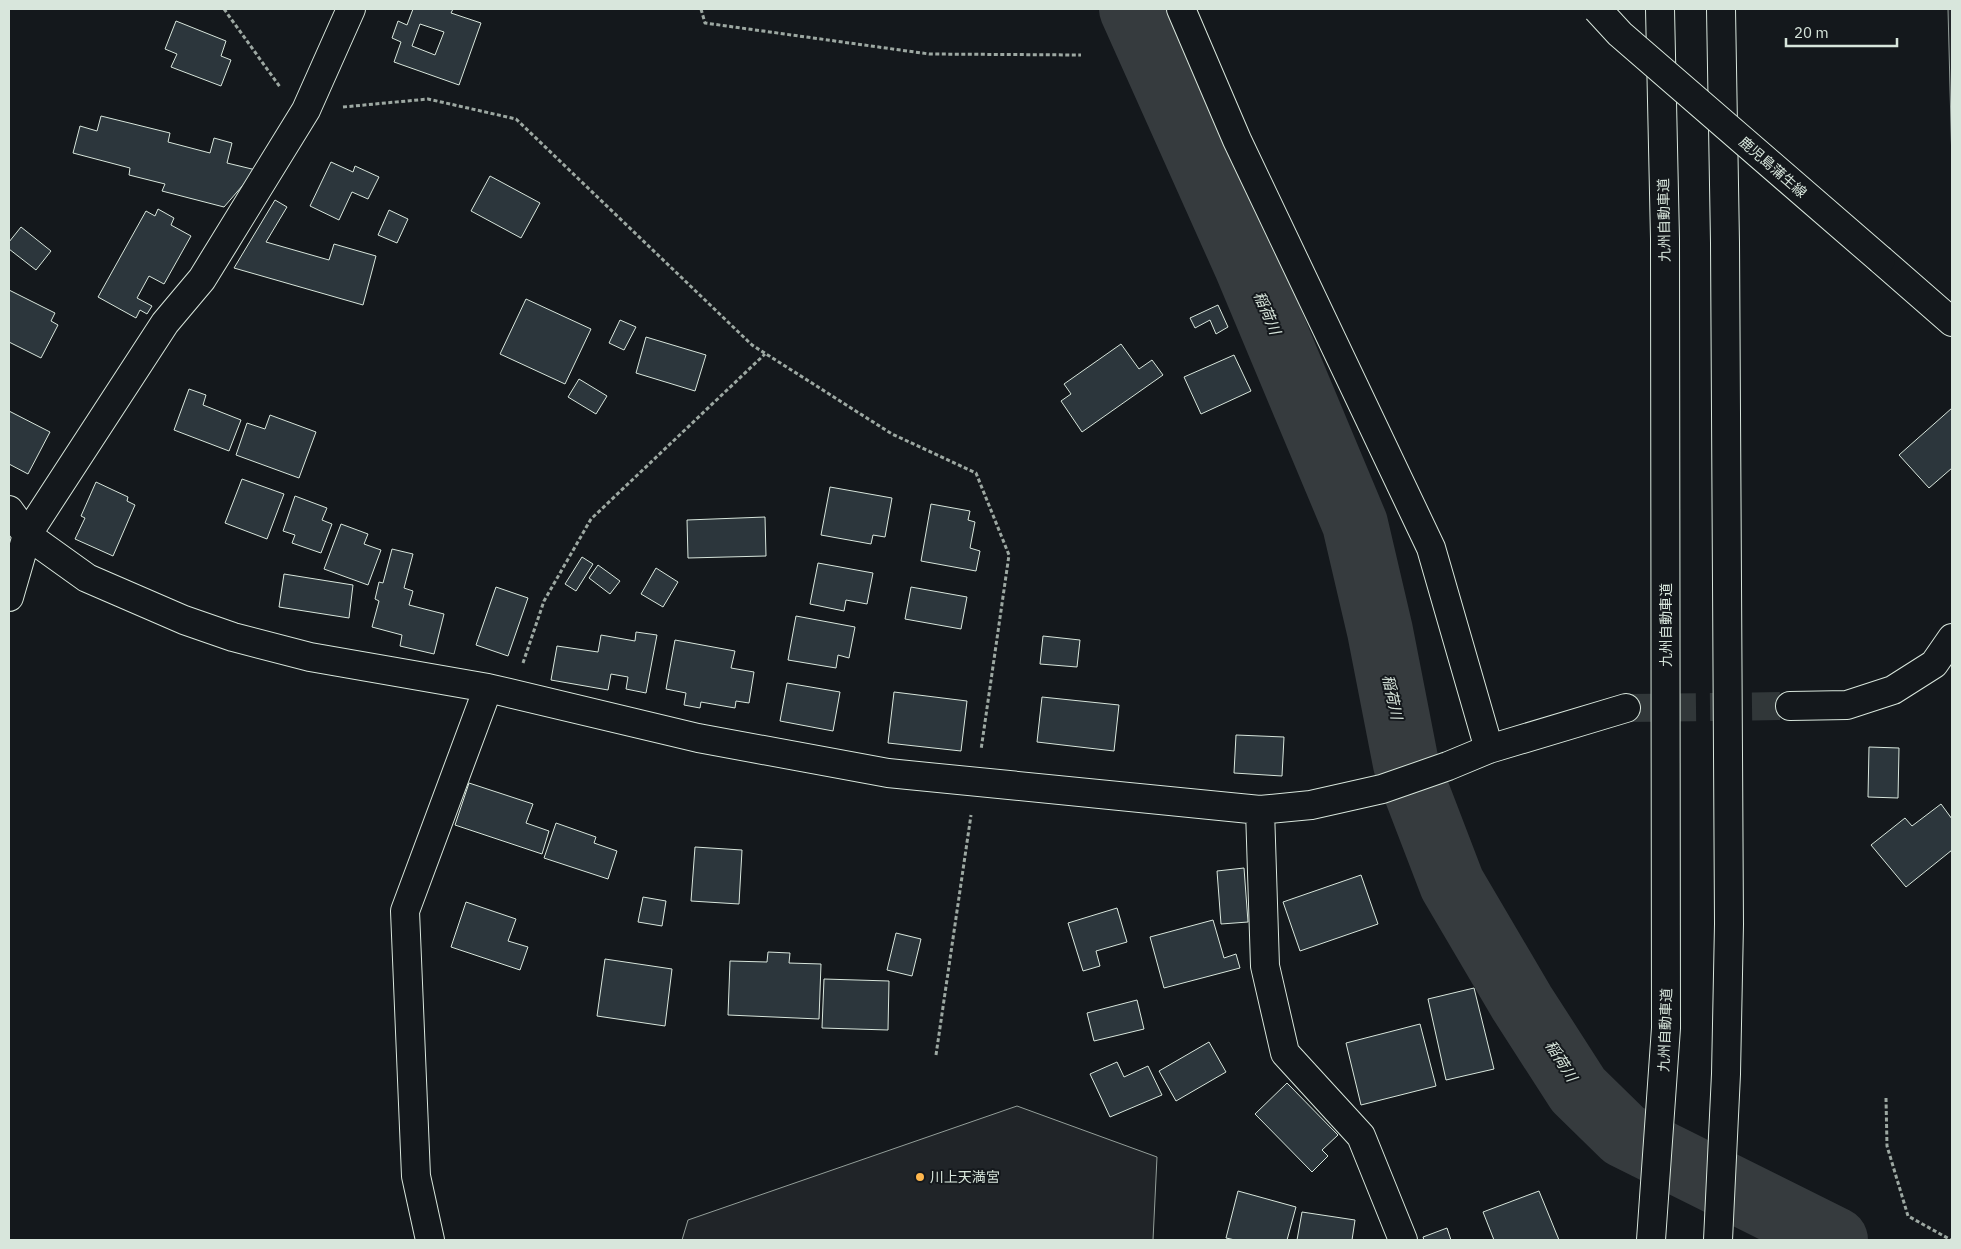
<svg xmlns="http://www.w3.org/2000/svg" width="1961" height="1249" viewBox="0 0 1961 1249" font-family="'IBM Plex Sans','Noto Sans JP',sans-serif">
<rect width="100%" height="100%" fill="#14181c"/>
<path fill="#202428" stroke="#939e99" d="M1948,9H1952V165Z
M1017,1106L1157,1157L1153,1240H682L688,1220Z"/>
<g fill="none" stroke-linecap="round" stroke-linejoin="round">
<path stroke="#363b3e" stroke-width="66" d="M1132,9L1247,266L1355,524L1380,631L1406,764L1452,884L1522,1003L1578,1090L1624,1135L1835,1240"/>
</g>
<path fill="#2c363c" stroke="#d8e6dc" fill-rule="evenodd" d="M413,9H453L451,13L481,23L459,85L394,62L401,42L392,38L398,21L407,25ZM420,24L444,32L435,55L412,46Z
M176,21L226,41L221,56L231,60L221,86L171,67L177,54L165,49Z
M101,116L170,133L168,142L210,153L214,138L232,143L227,163L256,170L224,207L162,191L165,184L129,175L130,168L73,153L80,126L97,131Z
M331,162L353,172L355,166L379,177L368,199L352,192L339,220L310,206Z
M490,176L540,203L521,238L471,211Z
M275,200L287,207L266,242L329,260L334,244L376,256L363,305L234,268Z
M158,209L174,218L171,225L191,236L164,284L149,276L137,298L152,306L147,314L140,310L136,318L98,297L146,211L155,216Z
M389,210L408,219L397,243L378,235Z
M21,227L51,251L36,270L9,249V242Z
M9,290L55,313L51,321L58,325L41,358L9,342Z
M526,299L591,329L565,384L500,354Z
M1218,305L1228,327L1216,334L1210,320L1195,328L1190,318Z
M620,320L636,327L624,350L609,343Z
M646,337L706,355L695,391L636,373Z
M1121,344L1139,369L1152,360L1163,375L1082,432L1061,401L1071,394L1064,384Z
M1234,355L1251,391L1201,414L1184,377Z
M579,379L607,396L596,414L568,397Z
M189,389L206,395L203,405L241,420L229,451L174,430Z
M1952,408V468L1929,488L1899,455Z
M9,411L50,432L28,474L9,464Z
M270,415L316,432L299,478L236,455L247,423L265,429Z
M242,479L284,494L267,539L225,523Z
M96,482L128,497L127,501L135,505L113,556L75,539L85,518L81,516Z
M830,487L892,498L885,537L873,535L871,544L821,535Z
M295,496L327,508L322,520L332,524L321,553L292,543L295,535L283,531Z
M931,504L970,511L968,520L975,522L970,548L980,551L976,571L921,561Z
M765,517L766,556L688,558L687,520Z
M341,524L368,534L364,544L381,550L368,585L324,569Z
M392,549L413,554L404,588L413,591L409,605L444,614L434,654L400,646L402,635L372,627L379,601L375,599L379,582L383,583Z
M582,557L593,564L576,591L565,584Z
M818,563L873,573L867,604L846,600L844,611L810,604Z
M598,565L620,581L610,594L589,578Z
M656,568L678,582L663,607L641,594Z
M284,574L353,585L349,618L279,607Z
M496,587L528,598L508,656L476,645Z
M911,587L967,597L961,629L905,619Z
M796,616L855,627L849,658L838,655L836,668L788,660Z
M636,632L657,635L646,693L626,689L628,677L611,674L608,690L551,680L557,646L598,652L601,635L635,641Z
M1043,636L1080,640L1077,667L1040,664Z
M675,640L735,651L731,668L754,672L749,703L736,701L735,708L701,702L700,708L684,705L686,693L666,689Z
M787,683L840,692L833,731L780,721Z
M894,692L967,701L961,751L888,743Z
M1042,697L1119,705L1114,751L1037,742Z
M1236,735L1284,737L1282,776L1234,773Z
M1869,747L1899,748L1898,798L1868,797Z
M469,783L533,804L526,823L549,831L542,854L455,825Z
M1941,804L1952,819V850L1906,887L1871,845L1905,818L1912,826Z
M556,823L596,837L594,843L617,851L608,879L544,858Z
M695,847L742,850L739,904L691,901Z
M1244,868L1248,922L1221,924L1217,871Z
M1361,875L1378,924L1300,951L1283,902Z
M643,897L666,901L662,926L638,922Z
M466,902L516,919L508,941L528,947L520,970L451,947Z
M1117,908L1127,942L1096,951L1100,966L1083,971L1068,923Z
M1213,920L1224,958L1236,954L1240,968L1164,988L1150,937Z
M896,933L921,939L912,976L887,970Z
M768,952L790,953L789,963L821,964L819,1019L728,1015L730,961L767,962Z
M605,959L672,969L665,1026L597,1016Z
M824,979L889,981L888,1030L822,1028Z
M1474,988L1494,1069L1446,1080L1428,999Z
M1137,1000L1144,1029L1094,1041L1087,1013Z
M1420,1024L1436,1086L1361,1105L1346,1043Z
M1209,1042L1226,1072L1176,1101L1159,1071Z
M1117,1062L1124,1077L1148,1066L1162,1095L1110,1117L1090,1074Z
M1287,1083L1338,1135L1322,1150L1328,1156L1312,1172L1255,1114Z
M1238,1191L1296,1207L1287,1240H1235L1226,1238Z
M1539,1191L1559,1240H1494L1483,1212Z
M1302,1212L1355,1220L1352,1240H1297Z
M1447,1228L1451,1240H1424L1423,1237Z"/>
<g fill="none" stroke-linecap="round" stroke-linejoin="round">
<path stroke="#313739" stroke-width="28" stroke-dasharray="28 14" stroke-linecap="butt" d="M1626,708L1790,706"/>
<g stroke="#d8e6dc" stroke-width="30">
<path id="street" d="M1181,9L1237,140L1431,548L1489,749
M9,510L27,535L87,578L184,620L233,637L310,657L488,688L698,738L888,773L1260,810L1311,805L1382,789L1448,766L1489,749L1626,708
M9,597L27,535L165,323L202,279L306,110L351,9
M1790,706L1847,705L1893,690L1934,664L1952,638
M1260,810L1265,966L1285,1053L1361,1136L1403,1240
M430,1240L416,1176L405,911L488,688"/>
</g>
<g stroke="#d8e6dc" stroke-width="30">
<path id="primary" d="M1881,260L1952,322"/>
</g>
<g stroke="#d8e6dc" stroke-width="30">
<path id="highway" d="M1651,1240L1666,1028L1665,239L1660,9
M1718,1240L1726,1074L1729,924L1725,243L1721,9"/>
</g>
<path stroke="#9da8a2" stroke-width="3" stroke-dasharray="4 2.5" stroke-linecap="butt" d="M224,9L280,87
M701,9L705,23L929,54L1081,55
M343,107L428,99L516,119L752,345L892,434L976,473L1009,555L981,750
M523,663L544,601L591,519L765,354
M936,1055L971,815
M1886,1098L1887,1146L1908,1216L1951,1240"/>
<use href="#street" stroke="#14181c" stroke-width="28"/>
<use href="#primary" stroke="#14181c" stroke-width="28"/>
<use href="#highway" stroke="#14181c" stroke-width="28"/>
<g stroke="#d8e6dc" stroke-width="30" stroke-linecap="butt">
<path id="primary-bridge" d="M1597,9L1620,34L1881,260"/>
</g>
<use href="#primary-bridge" stroke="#14181c" stroke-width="28"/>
</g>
<circle fill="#ffb74d" stroke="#14181c" stroke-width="2" cx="920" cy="1177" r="5"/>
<g text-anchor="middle" stroke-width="4" stroke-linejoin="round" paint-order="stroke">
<g font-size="14" fill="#d8e6dc" stroke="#14181c">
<text transform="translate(1773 167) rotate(41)" y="5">鹿児島蒲生線</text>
<text transform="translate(1664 220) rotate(-91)" y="5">九州自動車道</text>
<text transform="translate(1666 625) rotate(-90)" y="5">九州自動車道</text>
<text transform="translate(1665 1030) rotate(-88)" y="5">九州自動車道</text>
</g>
<g font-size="14" fill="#d8e6dc" stroke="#14181c" text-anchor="start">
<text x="930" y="1182">川上天満宮</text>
</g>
<g font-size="15" font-style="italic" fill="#d8e6dc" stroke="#14181c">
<text transform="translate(1267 313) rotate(67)" y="5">稲荷川</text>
<text transform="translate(1392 697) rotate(78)" y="5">稲荷川</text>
<text transform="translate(1561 1061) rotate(58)" y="5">稲荷川</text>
</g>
</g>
<rect width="1961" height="1249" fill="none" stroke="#d8e6dc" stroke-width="20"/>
<path d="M1786 38v8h111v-8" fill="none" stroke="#d8e6dc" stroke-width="2.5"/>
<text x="1794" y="38" font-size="15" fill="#d8e6dc" stroke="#14181c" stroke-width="4" paint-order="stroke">20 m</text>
</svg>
